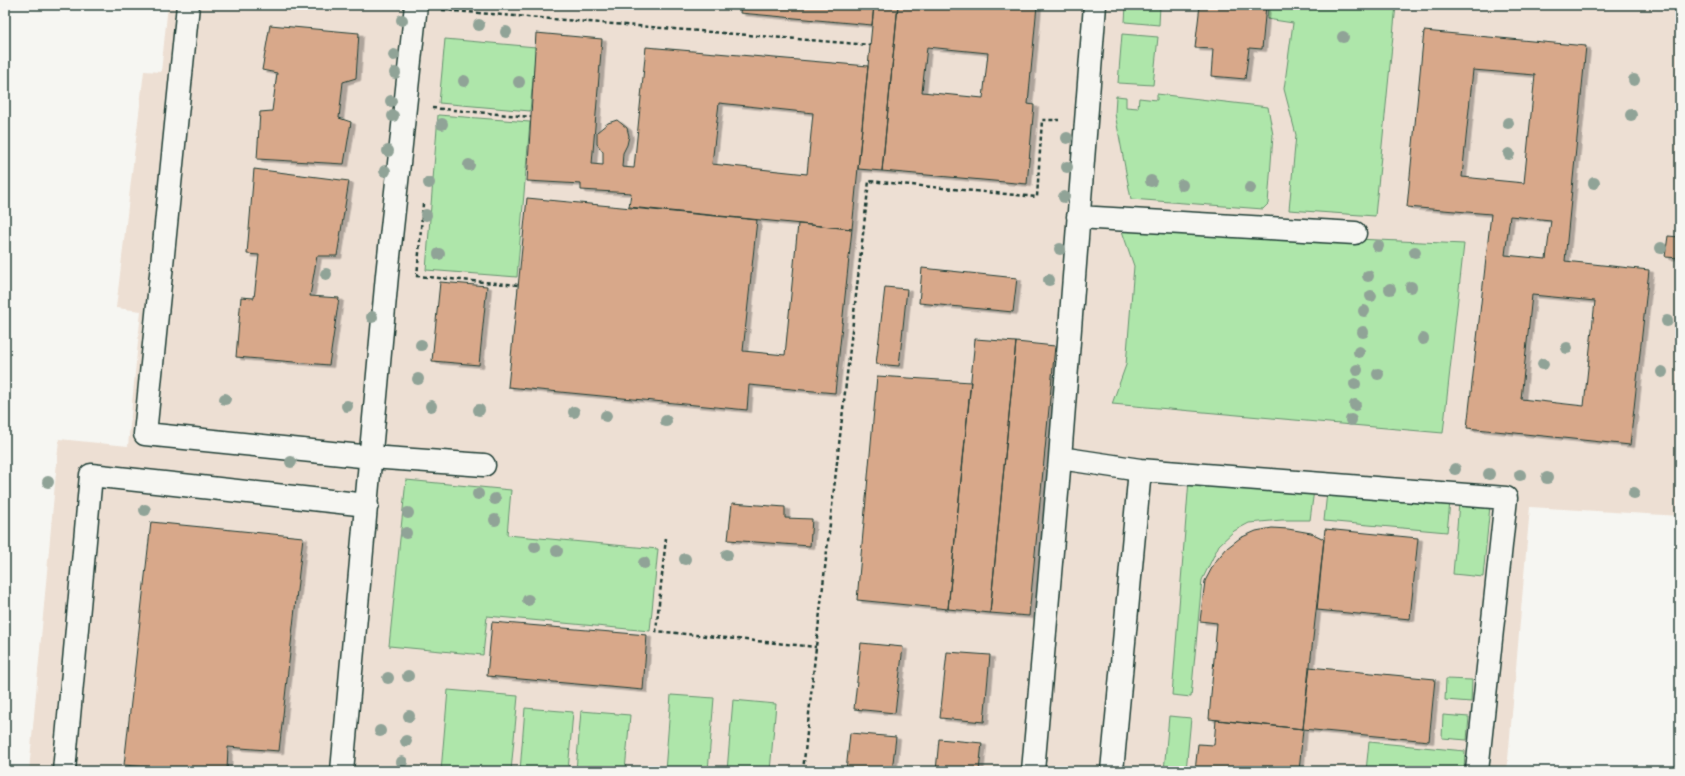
<svg xmlns="http://www.w3.org/2000/svg" width="1685" height="776" viewBox="0 0 1685 776" font-family="'Playpen Sans',sans-serif">
<defs>
<filter id="shadow"><feDropShadow dx="4.5" dy="2.5" stdDeviation="0" flood-color="#0004"/></filter>
</defs>
<rect width="100%" height="100%" fill="#f6f6f2"/>
<filter id="ink" filterUnits="userSpaceOnUse"><feTurbulence type="fractalNoise" baseFrequency=".025" numOctaves="2"/><feDisplacementMap in="SourceGraphic" scale="8" xChannelSelector="R" yChannelSelector="G"/><feConvolveMatrix kernelMatrix="1 2 1 2 8 2 1 2 1" color-interpolation-filters="sRGB"/></filter>
<g filter="url(#ink)">
<path fill="#eddfd3" d="M168,5H1680V516L1530,507L1507,771H29L59,439L128,446L141,311L116,308L144,71L161,72Z"/>
<path fill="#aee6aa" stroke="#66926f" d="M1126,5H1160L1159,25L1125,22Z
M1268,5H1396L1375,216L1289,210L1296,135L1284,89L1293,23L1267,19Z
M1122,34L1158,37L1153,85L1118,83Z
M445,39L536,47L530,111L439,103Z
M1157,94L1268,107L1273,135L1268,204L1263,209L1131,199L1115,114L1116,96L1126,97V107L1138,108L1139,98L1157,100Z
M438,115L530,122L517,277L426,270Z
M1121,228L1464,244L1443,433L1112,404L1126,365L1134,266Z
M406,480L511,490L507,535L658,549L650,631L487,616L483,655L389,646Z
M1189,480L1314,490L1310,520H1282L1249,523L1234,531L1219,545L1202,580L1191,697L1172,695Z
M1327,492L1450,502L1447,532L1324,521Z
M1459,503L1490,506L1483,577L1453,574Z
M1446,679L1472,680L1471,702L1445,700Z
M448,690L518,696L511,771H441Z
M671,695L714,698L708,771H665Z
M733,700L776,704L770,771H727Z
M525,708L573,712L568,771H520Z
M581,711L630,715L625,771H576Z
M1443,715L1469,717L1467,740L1442,738Z
M1169,716L1191,718L1186,771H1164Z
M1369,742L1465,751L1464,771H1366Z"/>
<path fill="#d8a88a" stroke="#1f3d34" fill-rule="evenodd" filter="url(#shadow)" d="M741,5H874L872,25L740,13Z
M874,5H898L882,171L858,169Z
M898,5H1037L1028,104L1034,105L1027,184L882,171ZM927,47L988,53L983,98L922,92Z
M1200,5H1266L1262,49L1249,48L1245,79L1211,76L1213,49L1195,48Z
M270,25L359,33L356,78L343,82L339,118L351,122L344,164L257,159L260,112L272,111L277,73L262,70Z
M1424,31L1586,46L1565,261L1649,270L1630,445L1467,428L1491,214L1407,207ZM1473,70L1535,75L1524,183L1462,177ZM1510,216L1551,220L1546,259L1505,255ZM1532,295L1595,301L1584,406L1521,399Z
M536,33L602,39L592,164L603,165V152L597,144V132L608,123L617,120L627,128L629,136L627,145L623,153L622,167L634,168L646,47L868,66L852,229L629,207L631,193L581,190V184L527,181ZM719,103L813,113L807,174L712,164Z
M254,169L349,181L337,256H317L310,296L339,298L329,365L236,357L241,297L254,298L259,255L247,254Z
M527,198L757,220L743,351L785,355L798,224L852,229L835,393L749,385L747,410L508,387Z
M1668,236L1680,237V258L1665,257Z
M922,268L1017,278L1013,312L919,303Z
M440,282L487,286L479,365L432,361Z
M885,287L907,289L899,366L876,364Z
M975,339L1016,342L990,613L948,609Z
M1016,342L1055,346L1029,616L990,613Z
M877,376L971,382L948,609L857,600Z
M732,503L785,507V518L812,519L810,546L728,540Z
M151,522L303,537L279,751L228,747L227,771H193L124,765Z
M1272,528L1288,529L1311,533L1324,539L1303,729L1209,719L1217,623L1200,621L1205,581L1215,562L1227,548L1240,538L1256,531Z
M1325,529L1418,538L1410,619L1317,610Z
M492,622L647,635L643,690L487,676Z
M861,643L903,647L895,713L854,709Z
M947,652L990,655L984,722L940,718Z
M1309,667L1435,679L1429,741L1303,729Z
M1216,720L1303,729L1299,771H1195L1198,744L1214,745Z
M850,733L896,737L892,771H846Z
M939,739L982,743L979,771H936Z"/>
<g fill="none" stroke-linecap="round" stroke-linejoin="round">
<g stroke="#1f3d34" stroke-width="25">
<path id="minor" d="M188,5L145,434L371,457L484,465
M1078,217L1355,233
M1060,458L1140,470L1506,498L1477,771
M64,771L91,475L367,505
M342,771L387,275L416,5
M1033,771L1060,458L1095,5
M1112,771L1140,470"/>
</g>
<path stroke="#1f3d34" stroke-width="2.5" stroke-dasharray="4 3" stroke-linecap="butt" d="M442,10L870,45
M432,108L531,117
M416,276L518,285
M417,277L423,204
M666,538L656,631L816,647
M803,771L816,647L869,181L1037,197L1042,120H1059"/>
<use href="#minor" stroke="#f6f6f2" stroke-width="22"/>
</g>
<g fill="#90a397">
<circle cx="402" cy="20" r="6"/>
<circle cx="479" cy="25" r="6"/>
<circle cx="506" cy="32" r="6"/>
<circle cx="1343" cy="37" r="6"/>
<circle cx="394" cy="55" r="6"/>
<circle cx="395" cy="73" r="6"/>
<circle cx="1634" cy="80" r="6"/>
<circle cx="464" cy="81" r="6"/>
<circle cx="519" cy="82" r="6"/>
<circle cx="391" cy="101" r="6"/>
<circle cx="1631" cy="115" r="6"/>
<circle cx="393" cy="116" r="6"/>
<circle cx="1508" cy="123" r="6"/>
<circle cx="442" cy="124" r="6"/>
<circle cx="1067" cy="138" r="6"/>
<circle cx="388" cy="151" r="6"/>
<circle cx="1509" cy="154" r="6"/>
<circle cx="469" cy="165" r="6"/>
<circle cx="1067" cy="167" r="6"/>
<circle cx="385" cy="171" r="6"/>
<circle cx="1151" cy="181" r="6"/>
<circle cx="429" cy="183" r="6"/>
<circle cx="1594" cy="183" r="6"/>
<circle cx="1182" cy="185" r="6"/>
<circle cx="1250" cy="188" r="6"/>
<circle cx="1064" cy="197" r="6"/>
<circle cx="426" cy="215" r="6"/>
<circle cx="1378" cy="246" r="6"/>
<circle cx="1661" cy="248" r="6"/>
<circle cx="1060" cy="249" r="6"/>
<circle cx="1415" cy="252" r="6"/>
<circle cx="439" cy="254" r="6"/>
<circle cx="326" cy="274" r="6"/>
<circle cx="1368" cy="276" r="6"/>
<circle cx="1049" cy="280" r="6"/>
<circle cx="1411" cy="287" r="6"/>
<circle cx="1390" cy="289" r="6"/>
<circle cx="1371" cy="296" r="6"/>
<circle cx="1364" cy="311" r="6"/>
<circle cx="372" cy="317" r="6"/>
<circle cx="1667" cy="321" r="6"/>
<circle cx="1363" cy="332" r="6"/>
<circle cx="1423" cy="339" r="6"/>
<circle cx="421" cy="345" r="6"/>
<circle cx="1567" cy="348" r="6"/>
<circle cx="1359" cy="352" r="6"/>
<circle cx="1543" cy="364" r="6"/>
<circle cx="1357" cy="370" r="6"/>
<circle cx="1662" cy="372" r="6"/>
<circle cx="1378" cy="374" r="6"/>
<circle cx="418" cy="379" r="6"/>
<circle cx="1355" cy="384" r="6"/>
<circle cx="225" cy="399" r="6"/>
<circle cx="1355" cy="405" r="6"/>
<circle cx="347" cy="406" r="6"/>
<circle cx="431" cy="406" r="6"/>
<circle cx="479" cy="410" r="6"/>
<circle cx="574" cy="412" r="6"/>
<circle cx="606" cy="416" r="6"/>
<circle cx="1351" cy="420" r="6"/>
<circle cx="666" cy="421" r="6"/>
<circle cx="291" cy="462" r="6"/>
<circle cx="1455" cy="469" r="6"/>
<circle cx="1489" cy="474" r="6"/>
<circle cx="1520" cy="475" r="6"/>
<circle cx="1547" cy="478" r="6"/>
<circle cx="48" cy="482" r="6"/>
<circle cx="1634" cy="493" r="6"/>
<circle cx="478" cy="494" r="6"/>
<circle cx="495" cy="499" r="6"/>
<circle cx="145" cy="510" r="6"/>
<circle cx="408" cy="513" r="6"/>
<circle cx="495" cy="520" r="6"/>
<circle cx="406" cy="533" r="6"/>
<circle cx="535" cy="547" r="6"/>
<circle cx="557" cy="551" r="6"/>
<circle cx="727" cy="555" r="6"/>
<circle cx="685" cy="559" r="6"/>
<circle cx="644" cy="563" r="6"/>
<circle cx="528" cy="600" r="6"/>
<circle cx="408" cy="676" r="6"/>
<circle cx="388" cy="678" r="6"/>
<circle cx="409" cy="716" r="6"/>
<circle cx="380" cy="731" r="6"/>
<circle cx="406" cy="741" r="6"/>
<circle cx="402" cy="762" r="6"/>
</g>
</g>
<rect width="1685" height="776" fill="none" stroke="#f6f6f2" stroke-width="20"/>
<rect x="10" y="10" width="1665" height="756" fill="none" stroke="#1f3d34" stroke-width="1.5" filter="url(#ink)"/>
</svg>
